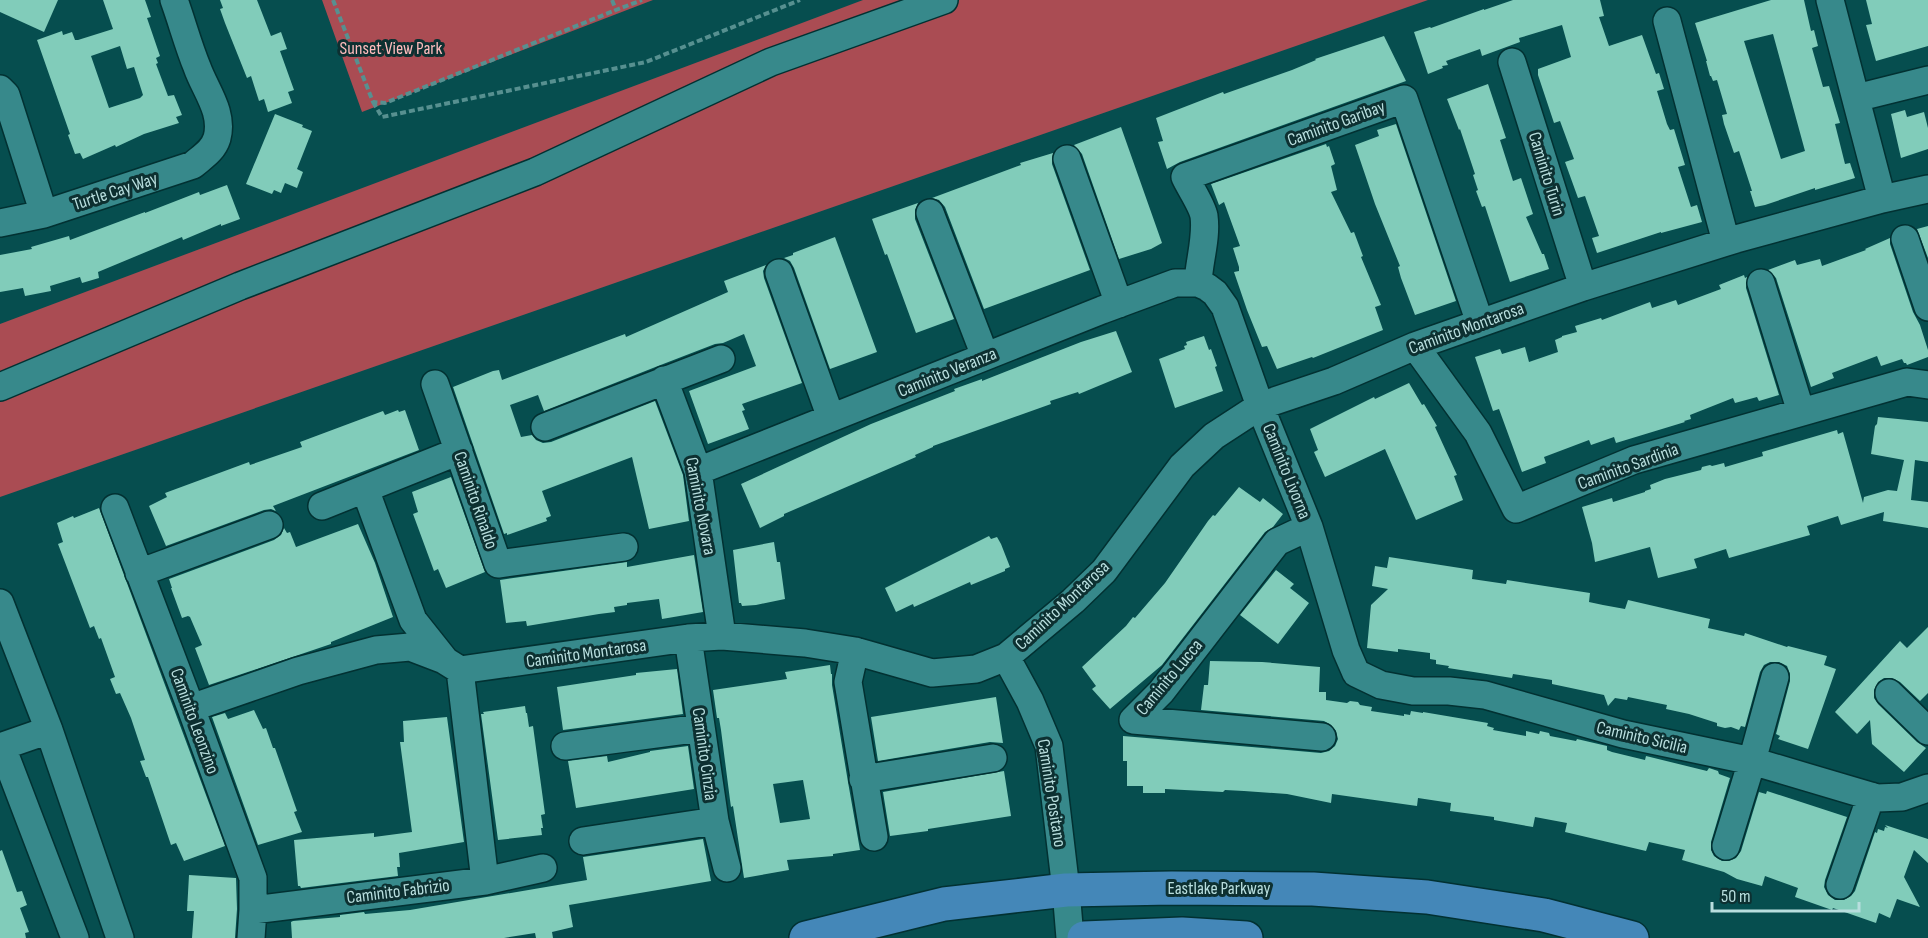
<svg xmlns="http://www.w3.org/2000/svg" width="1928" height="938" viewBox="0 0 1928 938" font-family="'Sofia Sans Condensed',sans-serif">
<rect width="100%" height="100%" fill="#064e4f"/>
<path fill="#aa4c53" d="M322,0H653L362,112Z
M863,0H1428L0,497V324Z"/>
<path fill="#81ccba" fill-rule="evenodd" d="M0,0H58L44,32L0,12Z
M103,0H145L151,17L147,18L160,56L156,58L158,63L156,64L168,96L174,95L182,115L176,117L179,123L144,134L116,147L115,145L83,159L80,153L75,154L68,135L70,134L37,40L62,31L63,35L72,32L75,40H78L113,29ZM120,46L127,69L134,67L143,95L140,98L109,108L91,56Z
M220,0H257L271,36L281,32L287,49L280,51L294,90L288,92L292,103L268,112L264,99L259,101L251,76L247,78L225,23L220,9L223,8Z
M1513,0H1600L1604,16L1599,17L1609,46L1642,35L1656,74L1659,73L1664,89L1657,91L1667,124L1670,130L1674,129L1685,165L1678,167L1691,207L1697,205L1702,222L1661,233V232L1597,253L1592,238L1599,236L1585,196L1578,198L1565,162L1574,159L1560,121L1554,123L1538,75V69L1571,57L1562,25L1519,38L1520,42L1482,56L1480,49L1446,61L1448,65L1442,66L1443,68L1428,74L1414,32L1430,27L1431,28L1484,9V10Z
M1771,0H1804L1811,31L1814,30L1818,46L1812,48L1823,87L1829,86L1840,123L1835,124L1845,164L1850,163L1855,178L1815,190V188L1765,205L1755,207L1750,191H1752L1739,151L1734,153L1724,124L1722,115L1727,114L1717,80L1713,81L1711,76H1710L1706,61H1707L1695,23ZM1773,34L1805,151L1781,159L1744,41Z
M1866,0H1928V46L1876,61L1866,25L1872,24Z
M1384,36L1406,81L1180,162L1167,169L1158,142L1163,141L1156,118L1223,92L1224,94L1292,70L1316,60L1315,59Z
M1488,84L1506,138L1500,140L1513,181L1521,178L1533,214L1526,217L1542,254H1544L1549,269L1510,282L1485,206L1482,207L1476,191L1478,190L1473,175L1475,174L1460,129L1459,130L1447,99Z
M1905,110L1907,117L1924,112L1928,128V149L1901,158L1891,114Z
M275,114L303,125L302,127L312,131L297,169L303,172L297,188L285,183L281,193L274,190L272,194L246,184Z
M1396,124L1456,301L1415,315L1401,278L1398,267L1400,266L1375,204L1355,145L1379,136L1377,130Z
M1121,127L1162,243L1151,249L1119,259L1082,154L1074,145Z
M1326,144L1327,147L1329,146L1335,164L1331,166L1337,190L1331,192L1351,233L1354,232L1363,256L1361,257L1381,305L1375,307L1383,330L1313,358L1312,357L1277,369L1267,346L1262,347L1247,310L1234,272L1239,271V267L1233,248L1240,246L1224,202L1219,205L1211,184Z
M1053,153L1052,164L1090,270L984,309L945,207L939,200L932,198L1021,165L1020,163Z
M227,185L240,219L221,226V224L183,240L182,237L98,272L99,278L82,283L80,277L50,286L51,291L25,296L23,288L0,292V255L32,249L31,247L69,236L70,240L145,212V213L199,192L200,195Z
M918,203L915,210V219L954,319L916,333L887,254L885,255L872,219Z
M1928,226V258L1917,229Z
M835,237L877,352L830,369L794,268L790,261L784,258L793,255V253Z
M1890,238V244L1913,312L1920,325L1928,350V357L1907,365L1906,363H1904L1902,359L1881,366L1877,356L1832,373L1834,378L1811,387L1776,278L1768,270L1795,260L1797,265L1820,259L1822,266L1866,250L1865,249Z
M766,265L763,271L764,278L802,383L742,404L745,410L742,411L749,429L708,444L689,391L756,366L744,334L723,343L715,344L658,366L544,411L538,395L510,405L521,437L532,435L536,440L543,443L551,442L655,401L683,475L689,521L649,529L632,457L542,491L551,516L546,518L547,521L507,535V533L504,534L453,387L493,371L499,370L502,380L625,334L626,337L728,292L724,281Z
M1744,275L1745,278L1747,277L1746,288L1779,395L1759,401L1757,397L1735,403L1733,398L1690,415L1691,419L1684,421L1685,422L1616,443L1614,437L1591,445L1589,440L1544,457L1546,463L1522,472L1499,409L1493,411L1475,357L1500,349L1502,354L1525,347L1529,362L1558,352L1555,340L1562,337V336L1577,332L1575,326L1601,318L1602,320L1650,302L1652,308L1676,300L1678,305L1721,289L1719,285Z
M1116,331L1132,372L1079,394L1078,392L1050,401L1051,404L933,446V447L915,455L916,457L784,514V516L760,528L741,484L871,424L955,391L954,389L982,379V381L1081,342Z
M1204,336L1209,350L1211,349L1217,366L1215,367L1223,391L1175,408L1159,359L1185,349L1184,346L1187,345L1186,342Z
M1409,383L1422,405L1424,404L1437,426L1435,427L1457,475L1454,476L1463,500L1416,520L1385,449L1325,477L1314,452L1318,450L1310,429L1374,397L1375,399Z
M398,410L399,412L405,410L419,450L273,506L276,511L271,509L264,510L166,546L149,506L167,497L165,493L249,462L250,465L302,447L300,442L383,411L385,415Z
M1878,417L1928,422V462L1915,460L1911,500L1928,502V528L1883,521L1884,512L1841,525L1838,516L1807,526L1810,535L1729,558L1726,549L1694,559L1697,568L1658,578L1650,547L1595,562L1592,543L1582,507L1612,498L1613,502L1645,492V491L1651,489L1650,485L1665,479L1701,470L1702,467L1710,465L1712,466L1724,463L1725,467L1763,456L1762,452L1837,430L1838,434L1843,432L1863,503L1864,497L1888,490L1897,491L1904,460L1871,454L1875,426L1877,424Z
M451,477L485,572L446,588L438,569L434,571L413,514L418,512L412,492Z
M1239,487L1260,502L1263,498L1283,514L1273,527L1265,532L1162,665L1110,709L1092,689L1096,686L1082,667L1126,626L1133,617L1135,618L1165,583L1208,521L1213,515L1215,516Z
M99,508L225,846L184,861L176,843L171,845L148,777H146L140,761L145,760L131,718L120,693L116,694L110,679L115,677L101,638L99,639L94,626L90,628L58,544L63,542L57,523L73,516L74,518Z
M358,524L375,563L393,617L331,642V644L209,685L195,648L202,645L190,617L188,616L182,618L171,588H172L169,579L274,540L281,535L284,528L287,533L290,532L296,547Z
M989,536L991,539L997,537L1001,544L1010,567L1005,569V571L971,585L970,582L914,607L913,604L896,612L885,588Z
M774,542L777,562H780L785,599L756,605L742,606L741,603H739L733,550Z
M694,555L703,612L662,619L659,599L627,603V605L614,607L615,612L599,614L527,626L526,621L506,623L500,580L627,562V567Z
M1389,557L1473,570L1472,579L1506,584L1507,580L1590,593L1589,602L1603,605L1625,609L1628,600L1710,619L1708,628L1744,636L1745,633L1787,647L1788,646L1827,656L1824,665L1836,669L1808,749L1778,739L1780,736L1776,734L1790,681V674L1787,666L1779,662H1770L1764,665L1760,672L1745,727L1741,726L1739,730L1731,727L1725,728L1717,726V723L1689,714L1666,709L1667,705L1628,697L1627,700L1615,698L1608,706L1604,695L1552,684V680L1513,674L1512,678L1448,668L1449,666L1436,664V660L1430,659V653L1398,649V652L1367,648L1371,605L1388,589L1372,586L1375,566L1387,568Z
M1276,570L1294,584L1290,588L1309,603L1278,644L1240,615Z
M1928,627V693L1920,701L1900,682L1892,678H1884L1878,682L1874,690V698L1878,704L1917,742L1926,748L1904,772L1872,744L1870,720L1857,734L1835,712L1900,641L1907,648Z
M1210,661L1262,662L1320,667L1319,692H1326V700L1347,703L1350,701L1358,702L1360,705L1372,707L1371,711L1404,716V714L1410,715L1411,711L1423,713V712L1488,723L1487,726L1494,728L1493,730L1526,736V731L1539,734L1540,731L1549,733L1550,736L1576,741L1577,739L1607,746V750L1612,752L1645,760L1646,756L1707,771L1709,768L1718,771L1719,774L1730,778L1711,842V850L1714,856L1722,861H1729L1736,858L1741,851L1759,792L1766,794L1767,791L1847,817L1825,880L1824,887L1828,895L1835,900H1844L1851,896L1855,891L1875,832L1877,833L1878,829L1884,831L1885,827L1888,828L1885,825L1928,839V863L1914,850L1904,877L1920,907L1897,899L1890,918L1879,913L1876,923L1833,908L1832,910L1795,897L1798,888L1765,876L1762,886L1737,879L1724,872L1682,860L1685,850L1649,842L1646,851L1565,832L1567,823L1535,817L1533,827L1494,820V817L1450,811L1451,803L1418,798L1417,806L1332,794L1331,803L1287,794L1244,791L1225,790L1223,792L1165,789V793H1143V786H1127V761H1123V736L1321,753L1329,751L1335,746L1338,739L1336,731L1331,725L1324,721L1201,710L1204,685H1208Z
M830,665L831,674H832V685L848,782L860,850L833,854V856L787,860L789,870L744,878L733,806L731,807L730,800L721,730L719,718H717L713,690L787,679L785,672ZM803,780L810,819L780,823L773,784Z
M677,669L683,714L563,730L557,687L636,675V673Z
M996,697L1003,743L990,742L878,761L871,717Z
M525,706L526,713H527L529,727L533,726L545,814L541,815L543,828H541L542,835L498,840L481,714H484L483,712Z
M254,710L263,729L266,728L273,748H275L297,811L294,812L302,832L258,845L212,717L225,713L228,719Z
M447,717L464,842L399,853L400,867H397L398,876L301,888L300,886H298L294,840L374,833V837L412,832L400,742H404L403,721Z
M688,746L694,789L576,808L568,761L607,756L608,762L650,752V751Z
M1004,771L1011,816L928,829V831L890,836L883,792Z
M703,839L711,881L569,905L573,927L552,932L553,938H536L535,933L504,938H292L291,922L293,921L340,917V915L364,912L365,914L410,910L587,880L583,857Z
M2,850L17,892L22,891L27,905L20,908L29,932L25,933L26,938H0V851Z
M189,875L236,878L237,909L235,938H192L194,911H187Z"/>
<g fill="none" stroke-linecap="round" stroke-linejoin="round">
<g stroke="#023132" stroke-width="30">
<path id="minor" d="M1830,0L1882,199
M1667,21L1726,242
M1512,62L1583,287
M0,89L6,95L44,214
M1856,98L1928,80
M1067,159L1119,304
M930,213L985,356
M0,223L44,214L193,165C202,157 213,151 217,138C224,112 205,90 197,67C188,45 182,22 174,0
M1905,239L1928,307
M779,273L831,418
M1198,283C1199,261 1207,238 1204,216C1202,205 1190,188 1185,177L1404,99L1480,323
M1761,283L1801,412
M1415,346L1478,433L1516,509L1634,460L1907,382L1928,385
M664,380L698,471L722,636
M435,384L498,564L624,547
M0,387L240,286L535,172L771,62L944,0
M545,427L721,359
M698,471L1102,310L1175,283H1198L1207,287L1215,293L1225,307L1260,406L1309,527L1346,650L1356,673L1381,685L1413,691H1449L1485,695L1623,734L1752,761L1877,798L1902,797L1928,788
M365,489L413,620L444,659
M322,506L459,451
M115,508L191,708L253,878V910L251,938
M1309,527L1277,542L1161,692L1133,720L1322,737
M139,573L269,525
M0,603L49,730L120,938
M688,638L715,821L727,868
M855,651L848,682L874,837
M1006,657L1030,701L1049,746L1066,890L1070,938
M460,670L485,881
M1889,693L1928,731
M191,708L298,671L376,650L410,647L444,660L460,670L688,638L722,636L805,643L855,651L932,673L976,669L1006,657L1073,601L1104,571L1182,466L1214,436L1260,406L1334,381L1415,346L1583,287L1736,239L1882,199L1928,189
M565,746L701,728
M0,747L49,730
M2,747L75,938
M863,779L993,758
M583,841L715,821
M1726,846L1752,761L1775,677
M1840,885L1871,796
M253,910L485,881L543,868"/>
</g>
<g stroke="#023132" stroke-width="36">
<path id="major" d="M806,938L944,904L1066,890L1172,888L1313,889L1427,897L1544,915L1632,938
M1084,938L1182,934L1246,938"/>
</g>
<path stroke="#579090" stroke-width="4" stroke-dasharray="6 3" stroke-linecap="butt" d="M333,0L373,102L385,103L616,10
M612,0L616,10L642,0
M373,102L382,117L646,62L800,0"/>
<use href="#minor" stroke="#37898b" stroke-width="27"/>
<use href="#major" stroke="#4487b8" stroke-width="33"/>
</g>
<g text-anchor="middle" stroke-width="6" stroke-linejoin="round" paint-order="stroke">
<g font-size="18" fill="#febcbd" stroke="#0d3031">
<text x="391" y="54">Sunset View Park</text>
</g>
<g font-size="18" fill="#b8dede" stroke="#0d3031">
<text transform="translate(1336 123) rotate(-20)" y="6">Caminito Garibay</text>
<text transform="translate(1547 174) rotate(73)" y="6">Caminito Turin</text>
<text transform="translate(115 191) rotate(-18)" y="6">Turtle Cay Way</text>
<text transform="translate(1466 328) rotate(-20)" y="6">Caminito Montarosa</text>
<text transform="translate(947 372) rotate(-22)" y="6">Caminito Veranza</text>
<text transform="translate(1628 466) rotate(-20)" y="6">Caminito Sardinia</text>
<text transform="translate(1287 471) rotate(68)" y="6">Caminito Livorna</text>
<text transform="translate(476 500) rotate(71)" y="6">Caminito Rinaldo</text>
<text transform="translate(701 506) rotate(79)" y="6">Caminito Novara</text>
<text transform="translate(1062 605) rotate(-43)" y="6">Caminito Montarosa</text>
<text transform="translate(586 653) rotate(-8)" y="6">Caminito Montarosa</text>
<text transform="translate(1169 677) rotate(-50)" y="6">Caminito Lucca</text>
<text transform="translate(195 721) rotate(70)" y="6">Caminito Leonzino</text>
<text transform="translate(1642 737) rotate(13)" y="6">Caminito Sicilia</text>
<text transform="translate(705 754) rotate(82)" y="6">Caminito Cinzia</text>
<text transform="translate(1052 793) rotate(81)" y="6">Caminito Positano</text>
<text x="1219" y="894">Eastlake Parkway</text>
<text transform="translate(398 891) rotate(-7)" y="6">Caminito Fabrizio</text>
</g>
</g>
<path d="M1712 902v9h147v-9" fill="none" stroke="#b8dede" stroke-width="3"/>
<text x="1721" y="902" font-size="18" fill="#b8dede" stroke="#0d3031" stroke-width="4.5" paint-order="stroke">50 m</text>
</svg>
